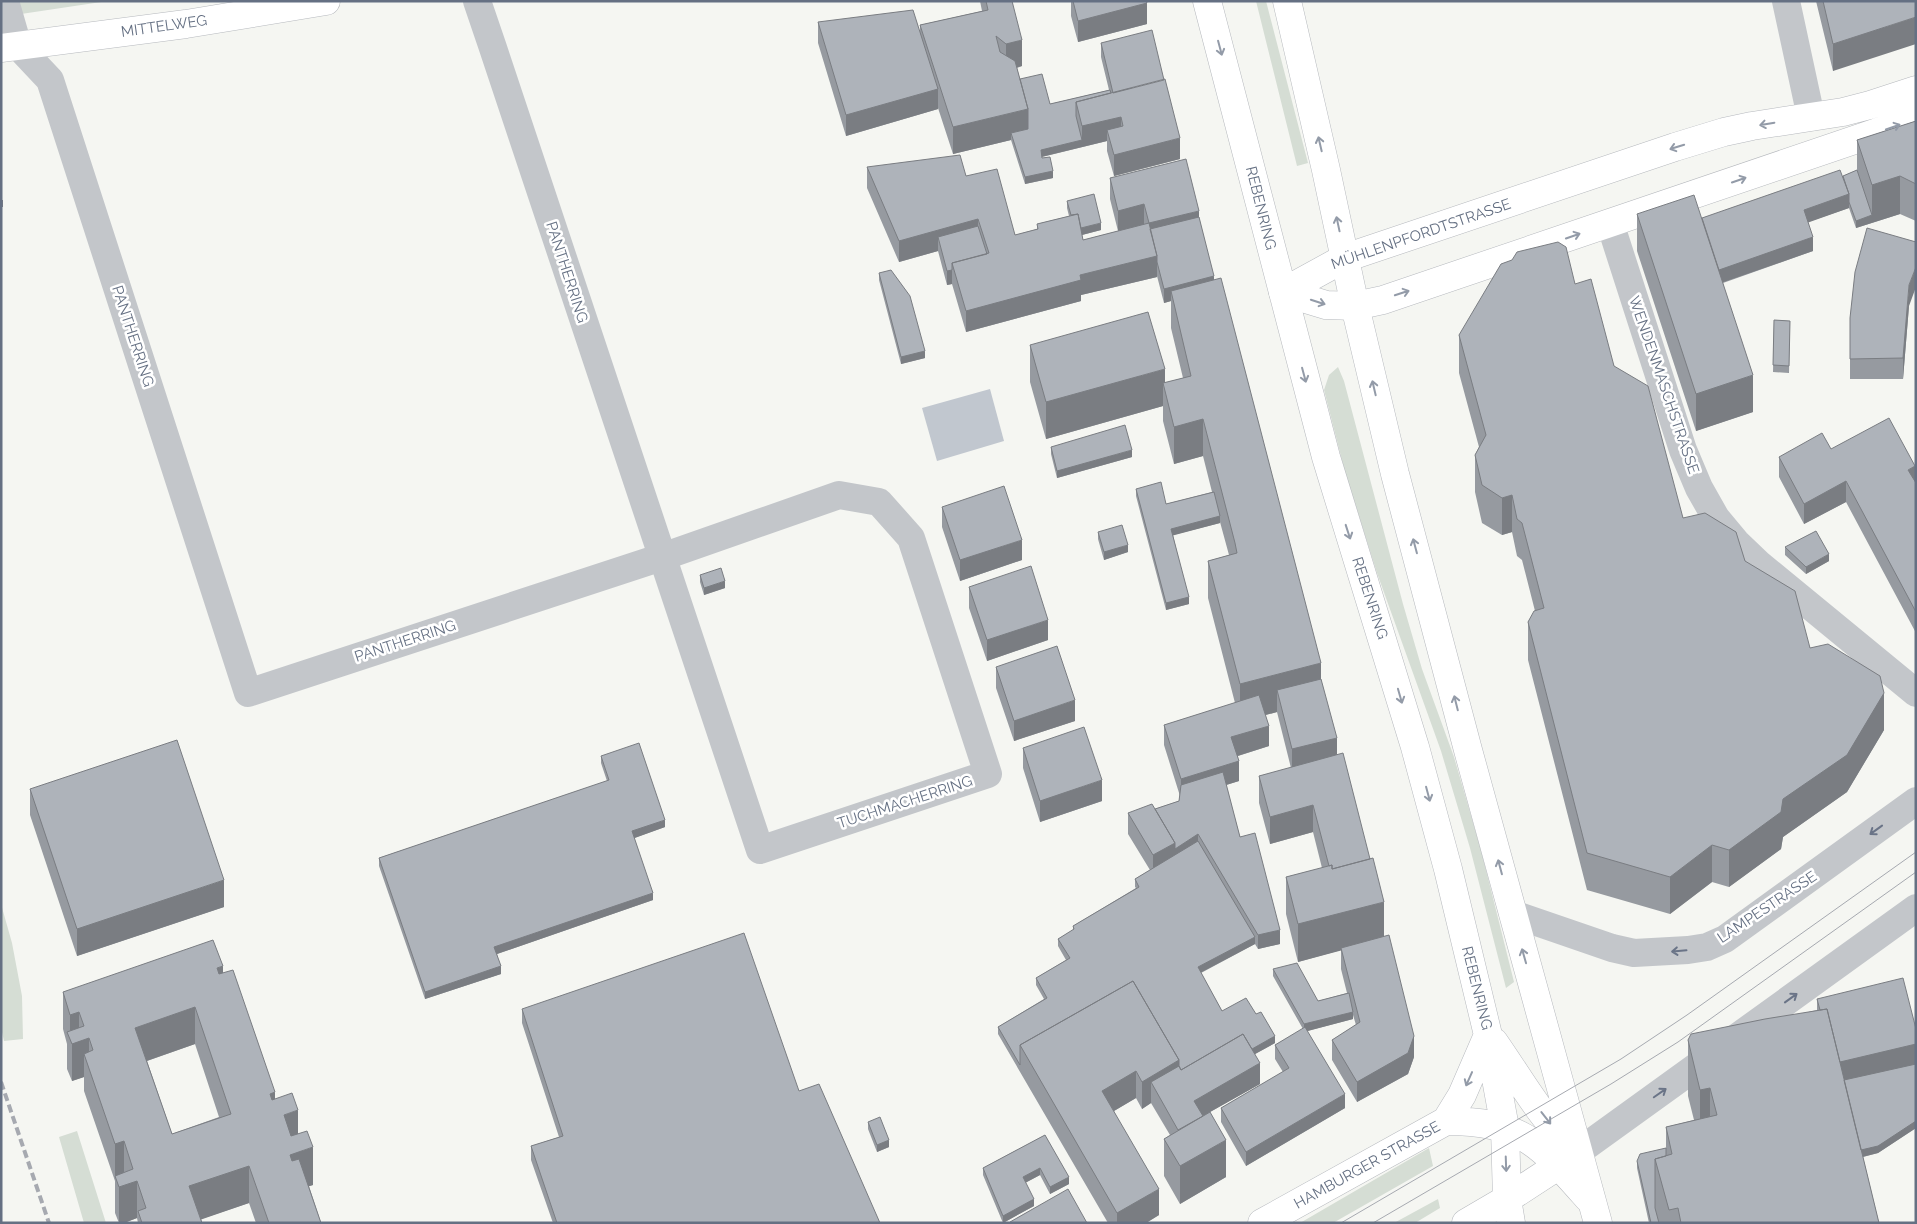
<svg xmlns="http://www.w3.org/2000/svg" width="1917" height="1224" viewBox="0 0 1917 1224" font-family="Raleway,sans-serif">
<rect width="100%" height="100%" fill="#f5f6f2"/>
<path fill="#d5ddd4" d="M1,1H108L1,17Z
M1256,1H1266L1308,163L1297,166Z
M1338,367L1344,381L1403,604L1422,669L1454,757L1481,850L1514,982L1506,988L1470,848L1441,751L1377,573L1345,472L1324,390L1329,375Z
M1,904L12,943L22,996L23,1039L4,1041L1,1028Z
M77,1131L106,1223H84L59,1137Z
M1429,1148L1433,1166L1333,1223H1300Z
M1438,1199L1440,1208L1415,1223H1394Z"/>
<path fill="#c1c7cf" d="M990,389L1004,441L937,461L922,408Z"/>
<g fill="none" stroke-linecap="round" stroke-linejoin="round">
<g stroke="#b6b9be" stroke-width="29">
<path id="secondary" d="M1,48L186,24L326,1
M1283,292L1345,258L1675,147L1724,132L1752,126L1843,112L1870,105L1916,90
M1283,292L1326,305L1355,306L1383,300L1916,119"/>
</g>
<g stroke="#b6b9be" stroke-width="29">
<path id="primary" d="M1207,1L1326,457L1415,747L1448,869L1488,1035L1505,1128L1507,1199L1511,1223
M1287,1L1326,170L1355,306L1395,474L1468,750L1598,1223
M1494,1042C1520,1079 1542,1120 1576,1151
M1446,1121L1462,1095L1488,1035
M1262,1223L1446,1121C1522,1121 1541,1145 1588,1198
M1466,1223L1507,1199L1573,1156"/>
</g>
<path stroke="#c3c6ca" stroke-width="28" d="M5,1L18,46L50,80L248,693L662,557L839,495L879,502L911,538L988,774L760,850L493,48L477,1
M1786,1L1811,117
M1610,223L1683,450L1699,488L1716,518L1736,542L1759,564L1916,693
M1513,914L1612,948L1634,953L1688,950L1707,947L1725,939L1916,801
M1578,1152L1916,908"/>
<use href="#secondary" stroke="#fff" stroke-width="28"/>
<use href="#primary" stroke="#fff" stroke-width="28"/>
<path stroke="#a6a9b0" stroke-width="1" d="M1341,1223L1621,1059L1687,1015L1916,852
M1373,1223L1611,1084L1678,1042L1916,872"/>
<path stroke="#a6a9b0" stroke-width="4" stroke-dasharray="8 4" stroke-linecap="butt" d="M1,1082L49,1223"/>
</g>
<path fill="#969aa0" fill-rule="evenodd" d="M980,1H1012L1022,66L1017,68L1020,79L1050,104L1109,90L1101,57V43L1180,159L1114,176L1107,151V141L1042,157L1053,178L1025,184L1011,140L953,154L938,108V109L846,136L818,43V22L920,31V25L982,11Z
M1071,1H1146L1147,24L1078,42L1071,16Z
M1816,1H1916L1833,71Z
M1916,121V221L1900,214L1856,228L1849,208L1808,222L1813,251L1723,283L1753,412L1696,431L1637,251V214L1702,218L1843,176L1857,170V140Z
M867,167L966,176L1015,235L1037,229V224L1069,216L1067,208V201L1101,230L1082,235L1083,240L1118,231L1110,199V178L1199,217L1214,280L1321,679L1337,755L1384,937L1414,1057L1408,1074L1357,1102L1332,1060V1040L1356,1025L1353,1015V1019L1307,1031L1345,1108L1246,1166L1221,1122V1108L1283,1072L1275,1059V1045L1303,1029L1273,976V969L1318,1001L1347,993L1341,969V950L1298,962L1286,914V877L1322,868L1313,832L1270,844L1259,803V776L1291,768L1277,712L1265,715L1269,746L1238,756L1239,781L1226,785L1240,837L1280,944L1258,949L1255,944L1201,973L1222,1011L1256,1014L1275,1043L1255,1054L1260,1084L1210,1112L1226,1177L1180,1204L1164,1176V1139L1170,1135L1151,1103L1142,1109L1136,1098L1114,1111L1159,1215L1146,1223H1108L998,1034V1027L1044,999L1036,985V978L1066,960L1058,946V939L1073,930V926L1136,888L1135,887V879L1150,870L1128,834V813L1155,809L1179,801L1180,796L1164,745V725L1235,703L1208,598V561L1229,555L1220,522V523L1173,535L1189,604L1166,610L1136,496V489L1166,504L1212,492L1203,456L1174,464L1163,421V406L1046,439L1030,382V345L1165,383L1183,378L1171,328V301L1164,303L1157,276V277L1081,295V301L966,332L952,284L947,285L938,251L899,262L867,188Z
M879,273L925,358L901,364L879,280Z
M1575,284L1614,366L1683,518L1745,561L1810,648L1884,730L1847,792L1783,837L1781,849L1729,887L1712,882L1670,914L1587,890L1528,660V622L1535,611L1522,560L1517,556L1512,532L1502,535L1482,523L1475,492V455L1479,447L1459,373V335Z
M1909,306L1903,379H1850V318Z
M1774,320L1790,321L1789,373L1773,372Z
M1051,447L1132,457L1057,478L1051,454Z
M1831,449L1915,481L1916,483V633L1846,502L1804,524L1779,477V457Z
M942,507L1022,560L960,581L942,527Z
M1098,532L1128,552L1104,560L1098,539Z
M1785,547L1829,561L1806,574L1785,555Z
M700,575L725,588L704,595L700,582Z
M969,587L1048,640L987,661L969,608Z
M996,667L1075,721L1014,741L996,688Z
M1023,748L1102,801L1040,822L1023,768Z
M601,756L665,827L634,838L653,900L497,954L501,974L425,999L379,866V858L607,781L601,763Z
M30,789L224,907L77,956L30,815Z
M223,973L275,1099L298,1134L313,1185L309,1186L321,1223H256L249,1203L201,1219L202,1223H138L137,1218L124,1223H119L115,1213V1181L84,1091V1077L72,1081L67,1069V1044L63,1029V992ZM195,1044L219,1117L172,1134L147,1061Z
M1817,999L1916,1029V1128L1878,1153L1863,1157L1879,1223H1649L1637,1168V1161L1666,1148V1127L1694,1120L1688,1096V1040L1817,1010Z
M522,1009L799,1091L880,1223H553L531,1160V1146L559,1137L522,1023Z
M868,1122L889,1147L877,1152L868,1129Z
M1045,1135L1069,1184L1050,1194L1040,1175L1025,1183L1034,1206L1003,1223L983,1175V1168Z"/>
<path fill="#7a7d82" d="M1147,3V24L1078,42V21Z
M1916,17V44L1833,71V44Z
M1022,40V66L1006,70V44Z
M938,89V109L846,136V115Z
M1028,109V136L1011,133V140L953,154V127Z
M1121,117V137L1107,130V141L1041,157V150L1082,140V126Z
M1180,138V159L1114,176V155Z
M1053,171V178L1025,184V177Z
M1900,176V214L1856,228V221L1872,215V185Z
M1849,194V208L1804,224V210Z
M1,200H3V207H1Z
M1144,204V225L1118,232V211Z
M1199,211V231L1149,230V223Z
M978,219V240L938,237V251L899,262V241Z
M1101,223V230L1078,236V229Z
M1813,237V251L1712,286V272Z
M1157,256V277L1081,295V301L966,332V311L1080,275Z
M1916,267V287L1909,306L1903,379V358L1909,285Z
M952,270V284L947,285V271Z
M1214,276V290L1171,291V301L1164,303V289Z
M925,351V358L901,364V357Z
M1165,369V388L1163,383V406L1046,439V402Z
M1753,375V412L1696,431V394Z
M1203,419V456L1174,464V427Z
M1132,450V457L1057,478V471Z
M1915,466V486L1908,470Z
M1846,481V502L1804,524V504Z
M1512,495V532L1502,535V498Z
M1220,516V523L1171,536V529Z
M1022,540V560L960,581V560Z
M1128,545V552L1104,560V552Z
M1829,554V561L1806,574V567Z
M725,581V588L704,595V588Z
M1189,597V604L1166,610V603Z
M1048,620V640L987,661V640Z
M1321,663V700L1277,690V712L1240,722V684Z
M1884,693V730L1847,792L1783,837L1781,849L1729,887V850L1783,799Z
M1075,700V721L1014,741V721Z
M1269,726V746L1231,758V737Z
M1337,738V759L1292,770V749Z
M1239,761V781L1181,799V779Z
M1102,780V801L1040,822V801Z
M1313,805V832L1270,844V817Z
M665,820V827L632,839V831Z
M1198,834V848L1175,863V849Z
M1175,843V863L1153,876V855Z
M1712,845V882L1670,914V877Z
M224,880V907L77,956V929Z
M653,893V900L494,955V947Z
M1384,902V939L1298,962V924Z
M1280,930V944L1258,949V935Z
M1255,937V944L1198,974V967Z
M223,966V1003L217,968Z
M501,966V974L425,999V992Z
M195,1007V1044L135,1065V1028Z
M79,1012V1041L89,1038V1068L84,1054V1077L72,1081V1044L70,1039V1015Z
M1353,1012V1019L1304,1032V1024Z
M1275,1036V1043L1246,1059V1052Z
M1414,1036V1057L1408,1074L1357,1102V1082Z
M1916,1044V1071L1834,1090L1833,1063Z
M1179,1060V1087L1151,1082V1103L1142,1109V1082Z
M1260,1063V1084L1194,1121V1101Z
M1136,1071V1098L1102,1118V1091Z
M1710,1088V1144L1700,1146V1090Z
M275,1092V1129L270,1094Z
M1345,1094V1108L1246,1166V1152Z
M298,1110V1147L284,1152V1115Z
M1916,1121V1128L1878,1153L1850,1160V1153Z
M889,1140V1147L877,1152V1145Z
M1226,1140V1177L1180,1204V1166Z
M124,1141V1178L115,1176V1181V1144Z
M313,1147V1185L290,1192V1155Z
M249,1166V1203L191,1223L189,1186Z
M1040,1168V1175L1023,1184V1177Z
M1069,1177V1184L1050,1194V1187Z
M137,1181V1218L124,1223H119V1187Z
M1159,1189V1215L1146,1223H1117V1213Z
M1034,1199V1206L1003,1223V1216Z"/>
<path fill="#aeb3ba" stroke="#7a7d82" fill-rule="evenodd" d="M986,1H1012L1022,40L1006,44L996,36L1000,52L1015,61L1028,109L953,127L920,25L988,10Z
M1073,1H1146L1147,3L1078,21Z
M1823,1H1916V17L1833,44Z
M913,10L938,89L846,115L818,22Z
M1152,30L1164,80L1113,93L1101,43Z
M1042,74L1050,104L1110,90L1111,93L1076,102V116L1082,140L1041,150L1042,158L1050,157L1053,171L1025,177L1011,133L1028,129V109L1020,79Z
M1165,79L1180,138L1114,155L1107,130L1123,126L1121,117L1082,126L1076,102Z
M1916,121V184L1900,176L1872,185L1857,140Z
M960,155L966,176L997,169L1015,235L1038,229L1037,224L1078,214L1083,240L1149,223L1157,256L1080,275L1081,280L966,311L952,263L989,253L978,219L899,241L867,167Z
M1186,159L1199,211L1149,223L1144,204L1118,211L1110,178Z
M1840,170L1849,194L1804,210L1813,237L1719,270L1702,218Z
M1857,170L1872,215L1856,221L1849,202V194L1843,176Z
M1094,194L1101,223L1081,228L1078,214L1071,215L1067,201Z
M1694,195L1753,375L1696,394L1637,214Z
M1199,217L1214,276L1164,289L1157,262V256L1150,229Z
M978,226L987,254L952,263V270L947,271L938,237Z
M1867,228L1916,242V267L1909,285L1903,358L1850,359V318L1855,272Z
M1558,242L1566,247L1575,284L1591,279L1614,366L1648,386L1683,518L1705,513L1736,532L1745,561L1795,591L1810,648L1828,644L1880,676L1884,693L1847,755L1783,799L1781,812L1729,850L1712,845L1670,877L1587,853L1528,622L1534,611L1544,608L1522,523L1517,519L1512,495L1502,498L1482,485L1475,455L1486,435L1459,335L1501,264L1512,260L1517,252Z
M891,270L910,296L925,351L901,357L879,273Z
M1221,278L1321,663L1240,684L1208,561L1237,553L1235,543L1203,419L1174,427L1163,383L1191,376L1171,291Z
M1148,312L1165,369L1046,402L1030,345Z
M1774,320L1790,321L1789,366L1773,365Z
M1889,418L1915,466L1908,470L1916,483V612L1846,481L1804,504L1779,457L1822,433L1831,449Z
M1125,425L1132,450L1057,471L1051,447Z
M1161,482L1166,504L1214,492L1220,516L1171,529L1189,597L1166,603L1136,489Z
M1004,486L1022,540L960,560L942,507Z
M1122,525L1128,545L1104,552L1098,532Z
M1816,531L1829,554L1806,567L1785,547Z
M1031,566L1048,620L987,640L969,587Z
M721,568L725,581L704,588L700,575Z
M1057,646L1075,700L1014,721L996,667Z
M1321,679L1337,738L1292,749L1277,690Z
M1259,695L1269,726L1231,737L1239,761L1181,779L1164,725Z
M1084,727L1102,780L1040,801L1023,748Z
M177,740L224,880L77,929L30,789Z
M639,743L665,820L632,831L653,893L494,947L501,966L425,992L379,858L609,780L601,756Z
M1343,753L1370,859L1332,869V865L1329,866L1313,805L1270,817L1259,776Z
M1223,772L1240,837L1255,833L1280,930L1258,935L1198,834L1175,849V843L1155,809L1179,801L1181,785Z
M1152,804L1175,843L1153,855L1128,813Z
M1198,841L1255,937L1198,967L1222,1011L1246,998L1256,1014L1261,1012L1275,1036L1252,1049L1243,1034L1181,1070L1179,1066V1060L1133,981L1020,1045V1065L998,1027L1047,998L1036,978L1070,958L1058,939L1074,929L1073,926L1139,887L1135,879Z
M1373,858L1384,902L1298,924L1286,877L1332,865V869Z
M744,933L799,1091L819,1084L880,1223H557L531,1146L563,1136L522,1009Z
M1389,935L1414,1036L1408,1053L1357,1082L1332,1040L1360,1022L1341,948Z
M213,940L223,966L217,968L219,974L233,970L275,1092L270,1094L272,1100L292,1093L298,1110L284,1115L291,1136L307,1131L313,1147L290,1155L292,1161L299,1159L321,1223H269L249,1166L189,1186L202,1223H142L138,1211L146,1208L137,1181L119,1187L115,1176L133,1169L124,1141L115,1144L84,1054L93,1050L89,1038L72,1044L67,1032L84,1026L79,1012L70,1015L63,992ZM195,1007L231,1114L172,1134L135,1028Z
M1297,963L1318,1001L1349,993L1353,1012L1304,1024L1273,969Z
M1903,978L1916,1029V1044L1840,1062L1827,1009L1820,1010L1817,999Z
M1133,981L1179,1060L1142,1082L1136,1071L1102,1091L1159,1189L1117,1213L1020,1045Z
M1827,1009L1879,1223H1681L1678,1208L1669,1210L1655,1159L1672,1154L1666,1127L1717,1115L1710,1088L1700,1090L1688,1040L1691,1034L1765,1019Z
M1305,1027L1345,1094L1246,1152L1221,1108L1289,1068L1275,1045Z
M1243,1034L1260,1063L1194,1101L1203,1116L1178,1130L1151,1082L1179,1066L1181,1070Z
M1916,1064V1121L1878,1146L1861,1150L1844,1080Z
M1210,1112L1226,1140L1180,1166L1164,1139Z
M880,1117L889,1140L877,1145L868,1122Z
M1045,1135L1069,1177L1050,1187L1040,1168L1023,1177L1034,1199L1003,1216L983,1168Z
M1666,1148V1156L1655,1159V1208L1659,1223H1651L1637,1161L1640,1154Z
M1068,1189L1087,1223H1010V1222Z"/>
<defs><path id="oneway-shaft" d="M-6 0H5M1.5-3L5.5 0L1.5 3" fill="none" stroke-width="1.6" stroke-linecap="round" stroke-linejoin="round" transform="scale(1.25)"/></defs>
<g stroke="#939ba8">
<use href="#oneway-shaft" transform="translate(1220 48) rotate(75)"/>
<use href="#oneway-shaft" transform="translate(1767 124) rotate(170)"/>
<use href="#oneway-shaft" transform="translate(1893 127) rotate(-19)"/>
<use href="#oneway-shaft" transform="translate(1320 144) rotate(-103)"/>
<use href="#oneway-shaft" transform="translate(1677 147) rotate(163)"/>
<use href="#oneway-shaft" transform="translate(1739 180) rotate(-19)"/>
<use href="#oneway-shaft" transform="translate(1338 224) rotate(-102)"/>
<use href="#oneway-shaft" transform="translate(1573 236) rotate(-19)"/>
<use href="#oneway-shaft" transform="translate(1402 293) rotate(-18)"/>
<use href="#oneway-shaft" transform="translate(1318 302) rotate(18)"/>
<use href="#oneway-shaft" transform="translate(1304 375) rotate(75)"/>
<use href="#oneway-shaft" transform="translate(1374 388) rotate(-103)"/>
<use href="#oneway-shaft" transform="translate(1348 532) rotate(72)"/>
<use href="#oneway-shaft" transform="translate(1415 546) rotate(-105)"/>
<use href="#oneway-shaft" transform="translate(1400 696) rotate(74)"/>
<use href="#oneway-shaft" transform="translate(1456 703) rotate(-104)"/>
<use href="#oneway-shaft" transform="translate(1428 794) rotate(75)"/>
<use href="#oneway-shaft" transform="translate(1500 867) rotate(-105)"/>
<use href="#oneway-shaft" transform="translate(1524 956) rotate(-106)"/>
<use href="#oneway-shaft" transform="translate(1469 1079) rotate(114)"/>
<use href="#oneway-shaft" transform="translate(1546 1118) rotate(52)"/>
<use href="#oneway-shaft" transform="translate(1506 1164) rotate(88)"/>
</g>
<g stroke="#6a7487">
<use href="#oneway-shaft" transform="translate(1876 830) rotate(144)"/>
<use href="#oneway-shaft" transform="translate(1679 951) rotate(175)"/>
<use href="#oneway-shaft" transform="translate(1791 998) rotate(-36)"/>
<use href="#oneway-shaft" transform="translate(1660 1093) rotate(-35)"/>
</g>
<g text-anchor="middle" stroke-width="5" stroke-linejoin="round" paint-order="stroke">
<g font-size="15" fill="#657083" stroke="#fff">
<text transform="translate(164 26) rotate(-8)" y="5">MITTELWEG</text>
<text transform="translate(1261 208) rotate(76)" y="5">REBENRING</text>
<text transform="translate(1421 234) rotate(-19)" y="5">MÜHLENPFORDTSTRASSE</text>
<text transform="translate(567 272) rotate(72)" y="5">PANTHERRING</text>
<text transform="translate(133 336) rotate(72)" y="5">PANTHERRING</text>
<text transform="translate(1664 385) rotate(71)" y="5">WENDENMASCHSTRASSE</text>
<text transform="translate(1370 598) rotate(72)" y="5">REBENRING</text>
<text transform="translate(405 641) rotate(-18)" y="5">PANTHERRING</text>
<text transform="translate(905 802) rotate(-18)" y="5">TUCHMACHERRING</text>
<text transform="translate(1767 907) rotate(-34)" y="5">LAMPESTRASSE</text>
<text transform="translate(1477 988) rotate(76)" y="5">REBENRING</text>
<text transform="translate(1367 1165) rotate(-29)" y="5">HAMBURGER STRASSE</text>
</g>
</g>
<rect width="1917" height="1224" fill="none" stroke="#657083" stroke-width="5"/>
</svg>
